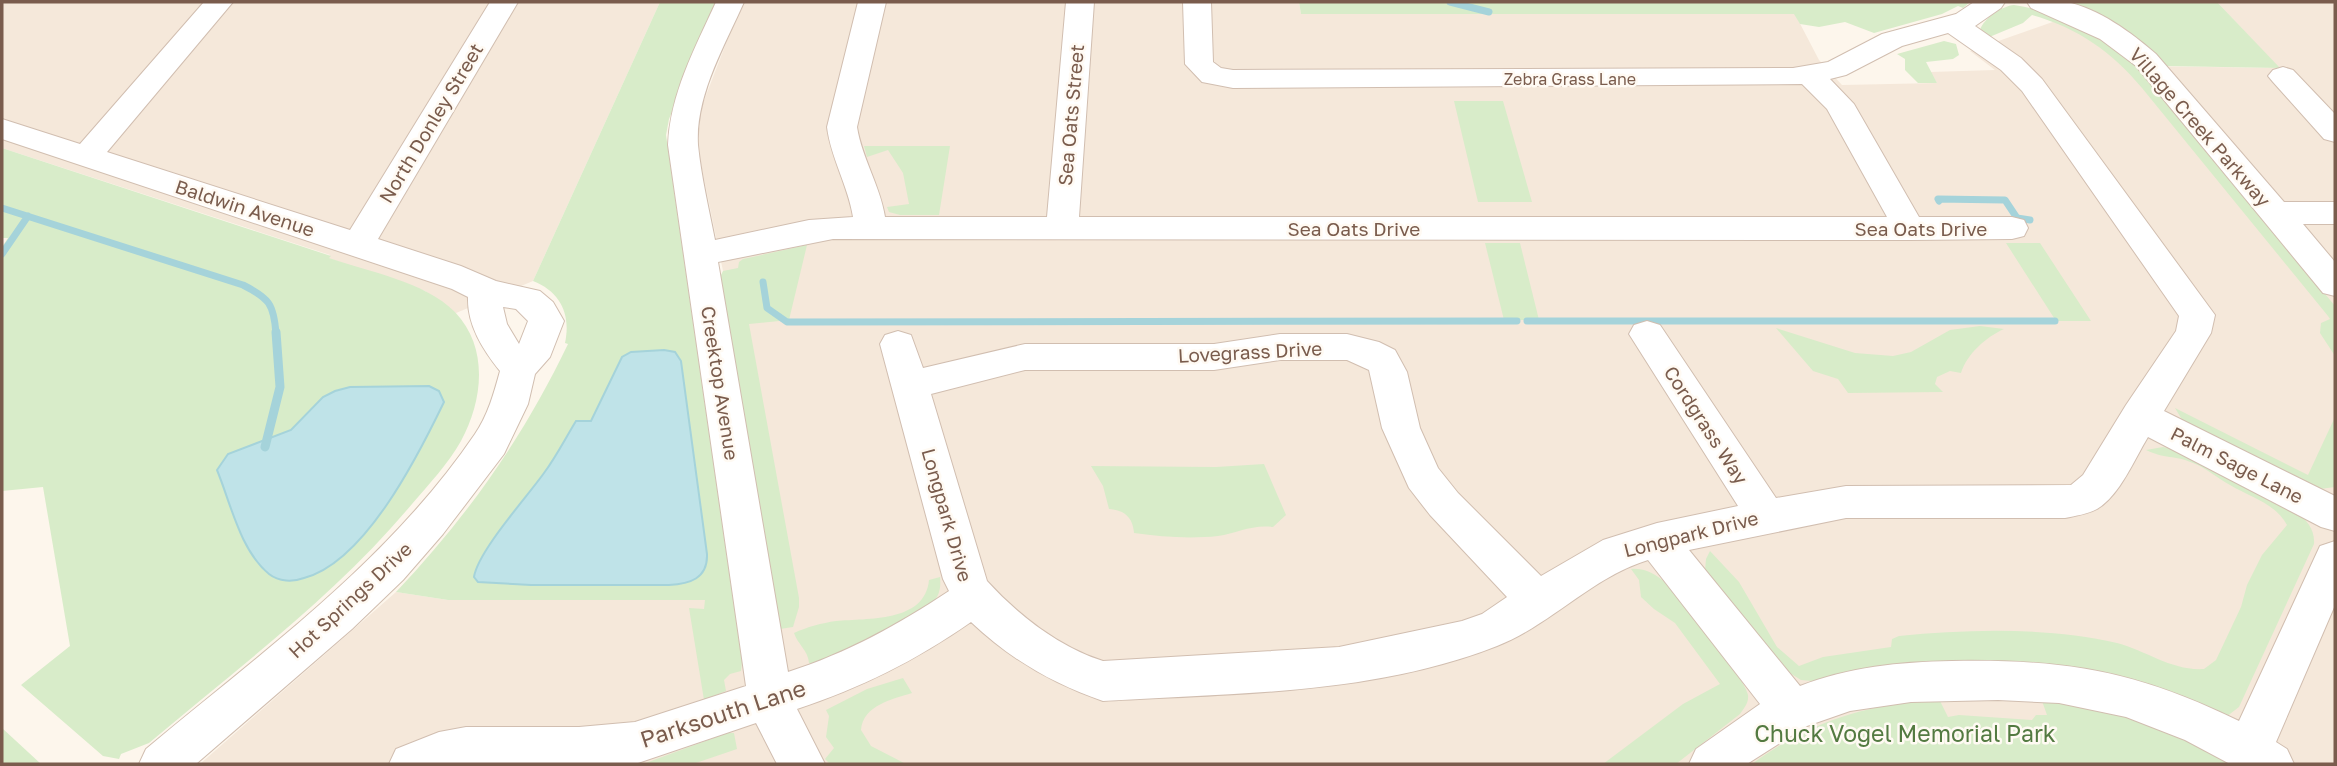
<svg xmlns="http://www.w3.org/2000/svg" width="2337" height="766" viewBox="0 0 2337 766" font-family="'Golos Text',sans-serif">
<rect width="100%" height="100%" fill="#fdf6ec"/>
<path fill="#f5e8da" d="M2,2H660L533,281L456,313L425,291L328,258L330,255L2,148Z
M742,2H1299L1301,14H1795L1819,60L1842,85L1937,83L1930,72L1995,70L1970,51L2064,18L2137,66L2279,68L2217,2H2335V764H200L396,592L448,600L774,598L723,271L696,140L698,116Z"/>
<path fill="#d8ecc9" d="M660,2H716L669,119L666,135L742,662L741,671L730,674L724,680L726,691L704,700L689,608L704,609L705,600H448L396,592C467,517 523,438 568,344L565,343C571,315 561,292 533,281Z
M1299,2H1970L1963,8L1958,6L1942,14L1874,33L1845,22L1819,27L1800,24L1794,14H1301Z
M2060,2H2217L2280,68L2164,66Z
M2014,5C2066,13 2110,39 2146,76L2335,306V356L2320,333L2321,323L2330,319L2328,316L2142,88C2112,52 2078,28 2032,15L2023,23L1987,38L1980,30C1984,18 2002,6 2014,5Z
M1944,41L1956,44L1959,55L1953,59L1926,62L1937,83H1918L1905,70V59L1897,54Z
M1454,101H1503L1532,202H1478Z
M864,146H950L939,215H900L889,212L887,207L909,204L903,173L888,150L867,157Z
M2,148L331,256L329,258C369,272 424,281 455,312C489,348 483,400 461,441C448,464 429,484 412,504C336,595 239,667 149,743L121,754L119,759L103,756L21,685L70,646L43,487L2,491V247L8,238H2Z
M1485,243H1520L1539,320H1504Z
M2006,243H2040L2091,321H2056Z
M807,245L789,320L749,324L799,598V607L793,627L780,629L720,277L723,271L738,268L739,262L743,259Z
M1980,326L2004,329C1986,337 1967,354 1961,373L1950,371L1937,377L1935,384L1943,392L1848,393L1838,379L1813,371L1776,328L1855,353L1893,356L1911,352L1950,330Z
M2175,408L2308,475L2335,417V487L2320,489L2184,423Z
M2163,447L2181,451L2296,511C2307,521 2315,529 2314,544L2239,707L2226,717L1893,665L1853,670L1812,681L1801,680L1785,670L1705,570L1706,559L1710,551L1739,582L1777,647L1799,666L1823,657L1891,647L1892,639L1899,636C1970,629 2047,627 2117,643C2147,651 2172,671 2204,669L2216,660L2241,607L2247,585L2262,555L2287,525C2275,503 2250,497 2230,485C2217,478 2206,468 2193,463C2175,455 2164,459 2146,450Z
M1264,464L1286,515L1273,527C1253,524 1237,533 1218,536C1191,539 1162,537 1134,533C1133,517 1124,510 1109,509L1103,486L1091,466L1216,467Z
M1631,569C1642,568 1652,572 1661,579C1676,589 1746,679 1748,695C1749,703 1744,708 1740,714L1676,764H1603L1683,704L1720,684L1675,623L1654,609L1641,597L1639,580Z
M940,577C941,585 940,596 933,602C902,632 855,646 817,663H809C808,650 798,645 794,633C807,627 822,623 836,621C867,618 925,623 929,580Z
M903,678L912,693C893,699 863,705 861,730L871,746L906,764H830L825,759L834,748L826,737L829,716L826,710L867,689Z
M1929,701H1940L1948,717L1959,715L2032,720L2036,715H2047L2042,701C2110,707 2174,730 2234,764H1752C1804,725 1864,704 1929,701Z
M2,728L41,764H2Z
M727,733H734L737,749L693,764H643Z"/>
<path fill="#bfe3e8" stroke="#a5d3da" stroke-width="2" d="M664,350L675,352L681,361L707,554C708,579 689,584 669,585H531L478,582L474,577C478,551 527,497 544,473C556,457 565,439 576,421H591L622,357L631,352Z
M429,386L439,391L444,402C418,456 365,562 304,578C293,582 279,582 269,574C240,550 231,504 217,470L228,454L291,430L323,397L335,391L350,387Z"/>
<g fill="none" stroke-linecap="round" stroke-linejoin="round">
<path stroke="#a5d3da" stroke-width="7" d="M1450,2L1489,12
M1939,201L1938,199L2005,200L2017,218L2030,220
M2,208L243,285C269,298 274,304 276,334
M2,254L28,216
M763,282L767,308L787,322L1517,321
M1527,321H2055"/>
<path stroke="#a5d3da" stroke-width="9" d="M265,447L280,387L276,332"/>
<g stroke="#d1beb0" stroke-width="2">
<path id="minor" d="M204,2H233L107,152L350,230L490,2H518L378,239L461,266L496,281L540,291L553,302L564,321L550,357L535,374L528,404L504,454L443,534L403,580L352,629L196,764H139L146,749C262,652 389,561 475,434C488,415 494,393 500,371C483,350 467,325 468,297L452,289L2,139V119L80,144ZM503,307L516,309L528,321L519,344L507,324Z
M716,2H744C725,45 695,96 698,145C701,176 709,209 715,240L809,220L853,217C848,185 831,159 827,127L858,2H886L857,127C862,159 880,185 885,217H1047L1066,2H1094L1079,217H1887L1827,109L1802,84L1233,88L1202,82L1185,64L1183,2H1211L1213,62L1221,68L1233,70L1793,68L1828,62L1882,34L1956,14L1974,2H2005L2001,8L1975,26L2021,58L2042,79L2215,315L2211,333L2164,411L2335,496V531L2321,527L2148,437C2134,460 2120,495 2097,509C2088,514 2075,516 2065,518H1846L1689,550L1800,686C1849,667 1899,662 1952,661C2066,659 2136,671 2239,721L2320,546L2335,541V605L2276,742L2287,749L2294,764H2230L2185,740L2126,717L2059,703L1998,700L1911,702L1850,711L1807,726L1747,764H1689L1696,749L1760,704L1648,560C1592,577 1551,625 1497,646C1372,695 1235,693 1103,701C1053,684 1010,659 971,622C915,661 861,688 797,709L825,764H777L756,723L635,764H389L396,749L439,732L466,727H579L635,722L746,686L668,145C670,94 695,48 716,2ZM1948,33L2001,70L2022,91L2179,316L2176,331L2126,405L2083,475L2071,485L1846,486L1776,498L1660,325L1647,321L1634,325L1629,334L1738,506L1657,523L1603,540L1541,576L1458,493L1438,468L1420,428L1407,372L1395,350L1379,342L1347,334H1280L1214,344H1025L923,368L911,335L898,331L885,335L880,344L943,579L949,591C898,625 847,653 788,672L718,262L833,239L1910,240L2012,239L2024,236L2028,228L2024,220L2012,217H1919L1854,104L1830,79L1846,75L1902,46ZM1280,360H1347L1369,370L1382,428L1409,488L1430,515L1507,597L1482,614L1462,621L1339,647L1103,661C1059,647 1018,615 987,581L931,394L1025,370H1214Z
M2027,2C2039,1 2054,0 2066,2C2098,8 2132,33 2156,54L2284,202H2335V224H2303L2335,262V296L2323,293L2136,66L2100,39L2031,8Z
M2283,67L2293,70L2335,114V142L2324,139L2273,82L2268,76L2273,70Z"/>
</g>
<use href="#minor" fill="#fff" fill-rule="evenodd"/>
</g>
<g text-anchor="middle" stroke-width="5" stroke-linejoin="round" paint-order="stroke">
<g font-size="16" fill="#7a5c4d" stroke="#fffaf3">
<text x="1570" y="85">Zebra Grass Lane</text>
</g>
<g font-size="19" fill="#7a5c4d" stroke="#fffaf3">
<text transform="translate(1071 115) rotate(-85)" y="7">Sea Oats Street</text>
<text transform="translate(431 123) rotate(-59)" y="7">North Donley Street</text>
<text transform="translate(2200 127) rotate(49)" y="7">Village Creek Parkway</text>
<text transform="translate(245 208) rotate(18)" y="7">Baldwin Avenue</text>
<text x="1354" y="236">Sea Oats Drive</text>
<text x="1921" y="236">Sea Oats Drive</text>
<text transform="translate(1250 352) rotate(-3)" y="7">Lovegrass Drive</text>
<text transform="translate(720 383) rotate(81)" y="7">Creektop Avenue</text>
<text transform="translate(1706 425) rotate(57)" y="7">Cordgrass Way</text>
<text transform="translate(2237 465) rotate(27)" y="7">Palm Sage Lane</text>
<text transform="translate(947 515) rotate(74)" y="7">Longpark Drive</text>
<text transform="translate(1691 534) rotate(-14)" y="7">Longpark Drive</text>
<text transform="translate(350 600) rotate(-43)" y="7">Hot Springs Drive</text>
</g>
<g font-size="23" fill="#7a5c4d" stroke="#fffaf3">
<text transform="translate(723 714) rotate(-18)" y="8">Parksouth Lane</text>
</g>
<g font-size="23" fill="#537a41" stroke="#fffaf3">
<text x="1905" y="742">Chuck Vogel Memorial Park</text>
</g>
</g>
<rect width="2337" height="766" fill="none" stroke="#7a5c4d" stroke-width="7"/>
</svg>
